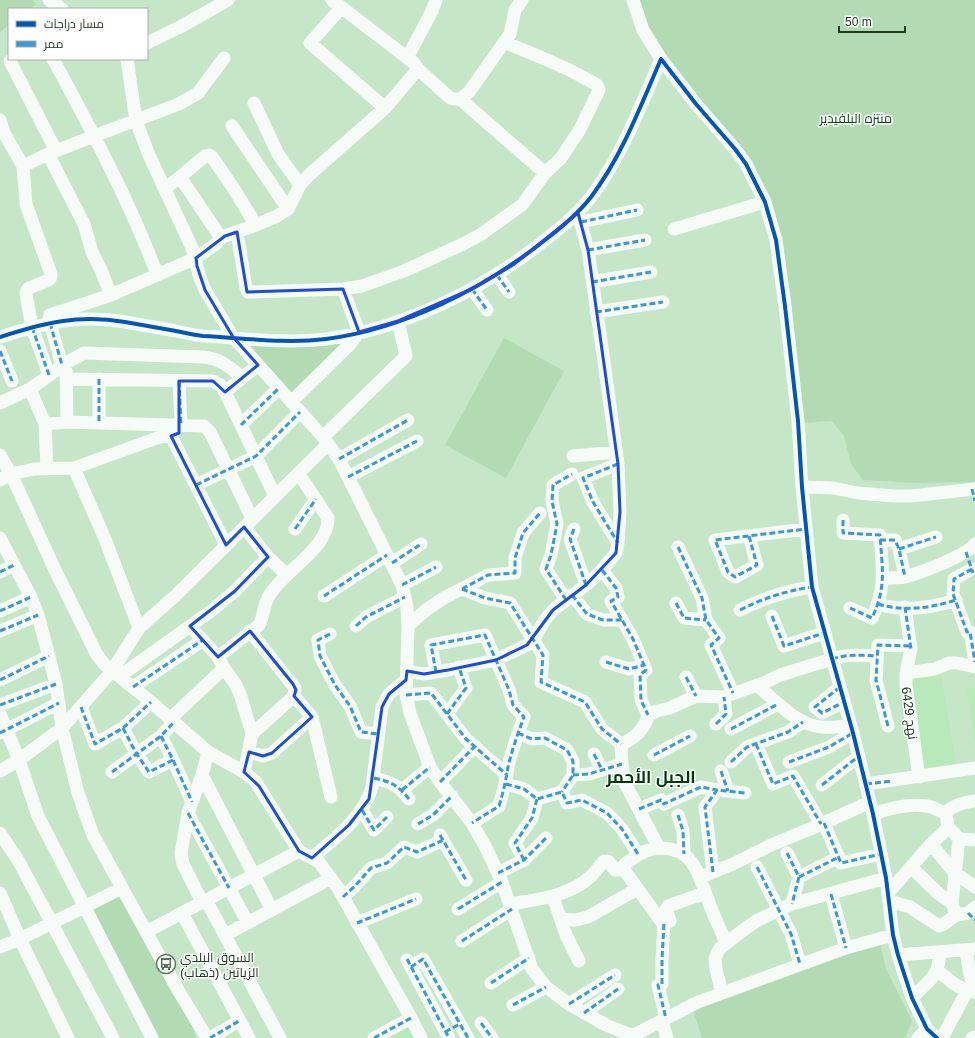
<svg xmlns="http://www.w3.org/2000/svg" width="975" height="1038" viewBox="0 0 975 1038" font-family="Arial,Cairo,sans-serif">
<rect width="100%" height="100%" fill="#c6e6c8"/>
<path fill="#b7e9ba" d="M940,668L956,763L923,768L907,673Z
M975,688V746L967,689Z
M408,1027L414,1038H387Z"/>
<path fill="#b2dbb4" d="M0,0H32L36,4L30,9H9V25L0,32Z
M638,0H975V482L916,483L863,480L851,464L844,436L832,421L801,423L768,203L646,32Z
M352,335L291,397L241,342Z
M504,338L564,371L506,478L445,445Z
M119,892L193,1027L196,1038H154L87,907Z
M879,940L886,969L912,1021L905,1038H702L692,1007Z"/>
<g fill="none" stroke-linecap="round" stroke-linejoin="round">
<path stroke="#f6fbf7" stroke-width="13" d="M49,0L62,9
M633,0L643,30L661,59
M341,8L310,43L385,108
M147,43L182,26L228,0
M407,58L432,11L436,0
M53,59C91,129 129,200 157,274
M127,59L136,121L149,155L192,248L200,278L205,290L233,337L323,437L339,459L402,585L407,607L408,626L406,695L410,713L430,767L440,782L472,823L486,848L502,882L532,969L546,987L569,1004L606,1025L631,1035
M10,61L56,151
M418,69L450,98C459,101 462,98 469,92L510,34L515,10L522,0
M460,99L545,173
M254,103L278,154L300,185
M0,120L4,133L23,166L48,154L94,136L179,104L198,93L224,58
M232,126L288,209
M48,154L84,224L92,252L101,270L111,295
M23,166L26,204L51,274V277L49,280L29,288L27,290L26,294L32,327L49,375
M180,177L221,238
M166,188L180,177L205,156L209,155L212,157L232,186L256,225
M581,222L637,210
M674,229L765,202
M237,232L246,288L248,292H251L343,289L362,286L404,271L463,244L480,235L522,205L545,173L561,158L579,131L599,90L597,85C569,68 536,55 504,42
M588,250L645,240
M497,275L509,292
M592,282L651,272
M472,289L487,310
M596,312L663,302
M0,337C44,323 78,314 125,322C142,325 159,328 176,331C185,333 194,335 203,336C244,338 285,344 326,339C404,329 485,288 545,240C562,227 578,214 591,197C622,156 641,105 661,59L696,104L735,149L746,164L765,202L776,240L785,306L798,421L802,487L812,587L853,733L873,814L886,878L893,935L898,955L912,998L927,1029L937,1038
M0,351L12,381
M62,365L49,320L50,315L111,295L196,258L216,244L221,238L225,236L256,225L277,216L288,209L300,185L309,175L385,108L418,69L414,63L332,0
M66,370L67,422
M67,379L213,381L220,385L225,392L275,496
M99,379V423
M179,381L181,425
M30,389L45,424L47,468
M225,392L258,365
M291,402L350,344L359,332L343,289
M0,403L30,389L66,363L84,353L203,357C221,359 228,366 242,377
M45,424L67,422L204,426L210,432L252,518
M241,425L279,388
M323,437L406,356L398,321
M0,455L11,474L56,572L96,653L104,664L151,702L208,752L244,772L255,781L299,851L319,862L338,888L411,1018L421,1038
M573,456L616,452
M339,459L408,420
M618,464L583,478L593,502L618,543
M74,468L105,539L139,628
M348,477L417,441
M0,480L11,474L34,469L74,468L160,437L171,436L226,545
M196,485L256,456L300,412
M802,487L833,488L858,493L894,496H911L975,489
M843,520V533L880,535C882,568 887,586 872,618L850,608
M244,527L268,557L287,575
M295,529L316,499
M574,529L570,539L586,585
M749,536L757,565L735,577L728,572L715,540L806,529
M0,538L31,597L38,615L56,684L62,728L78,793L93,835L178,990L207,1038
M880,540H895L899,549L905,577
M678,547L702,598L706,620L719,638L711,645L733,693
M899,549L936,537
M392,563L421,544
M972,569L954,579L953,594L967,632H970L975,662
M602,570L616,588L618,597L611,601L633,639L646,670L640,675L641,700L648,715
M0,572L14,565
M883,578C890,578 898,578 905,577C920,573 966,556 975,544
M402,585L436,567
M462,589L485,598L510,603L543,655L541,682L585,702L602,729L621,744
M572,595L587,614L603,620H622
M324,596L387,555
M566,600L546,569L551,555L557,524L552,501L553,485L572,474
M676,603L684,618L706,620
M878,604C903,612 931,608 956,600
M905,607L911,649L906,673V684L919,777
M740,610C764,598 785,591 812,587
M0,611L31,597
M772,616L784,646L824,633
M190,626L218,657L224,668L236,685L241,697L252,734L244,772
M356,626L366,617L405,597
M408,626L427,609L444,598L488,575L515,573V558L523,533L540,513
M0,631L38,615
M250,631L295,688L294,696L252,734
M330,634L318,640L320,656L335,685L350,706L361,732L378,734
M218,657L259,625C264,616 263,605 269,596C283,571 329,548 328,518L299,474
M832,659C847,654 862,655 877,656
M606,662L629,669L644,665
M407,669L411,672L424,674L448,670L496,660L527,645L533,640L545,620L553,610L566,600L586,585L602,570L616,553L618,543L620,512L618,464L606,376L588,250L578,213
M436,672L431,645L485,635L509,690L513,705L524,717C518,733 512,750 508,767C506,780 503,793 499,806L472,823
M906,673L935,669L949,663H957L975,667
M120,676L211,611L235,591L268,557
M686,677L696,696
M0,680L49,656
M757,685C774,700 798,726 822,727C832,728 841,726 851,726
M133,687L203,640
M840,687L815,707L822,713L844,702
M406,695L431,693L466,739L507,775
M294,696L312,717L331,797
M0,705L56,684
M81,707L95,744L123,728L151,702
M0,714L19,760L38,816L152,1038
M447,714L466,688L459,667
M170,719L224,668
M716,724L726,714L724,697
M888,726L876,680L878,645L910,646
M123,728L136,753L149,772L173,760
M731,729L778,704
M0,733L59,703
M518,733L532,739L545,738L567,750L573,761V775L562,792
M161,736L173,760L192,802
M756,744L773,784L793,776L821,824
M249,752L263,756L272,753L312,717
M594,754L602,770
M654,755L690,736
M731,762L747,747L788,732L803,722
M789,762L829,747L853,733
M0,771L19,760L62,728L112,671L139,628L175,596L328,444
M721,771L728,791
M112,772L161,736L174,722
M202,775L272,910
M573,775L589,774L622,764
M374,778C391,782 398,785 409,799
M440,782L475,746
M506,784L524,789L537,799L562,792L567,803L582,800L607,813L622,829L638,854
M866,784L975,768
M822,785L859,756
M402,790L430,767
M639,809L661,800L664,804L701,787L717,790
M362,810L374,830L387,817
M188,813L248,923
M873,814C890,808 909,803 927,806C933,807 940,811 945,813C954,805 963,802 975,801
M678,815L683,831L684,854
M824,823L841,863L881,854
M418,824L433,815L452,796
M948,828L954,833L959,839L952,903L956,915L968,913L975,907
M0,833L18,860L113,1038
M440,835L466,880
M959,839L975,840
M931,844L955,873L975,887
M659,848L625,783L622,764L621,744C633,740 646,728 648,715L657,711L670,708L696,696L724,697L766,682L780,675L832,659
M787,853L799,877L792,904
M312,858C336,837 363,818 372,787L382,707L389,694L406,680
M524,860L515,843L532,818L537,799
M622,867L663,924L670,921L666,909L668,906L705,893
M757,867L791,934L800,964
M911,867L939,894L952,903
M713,872L705,807L717,790L745,793
M498,873L524,860L546,838
M701,877L733,864L771,845L815,827L870,802
M799,877L839,857
M0,893L20,939L68,1038
M888,893L931,844L948,828L947,819
M831,894L846,948
M343,897L355,886L371,868L387,863L404,847L417,852L443,840
M553,897L566,935L579,961
M206,900L280,1038
M889,901L910,907L939,926L944,924L956,915
M202,902L183,864L181,853L188,813L202,775L208,752
M510,904C539,899 567,897 590,877C595,873 599,866 604,861H608L615,870H619C630,859 645,848 661,848C696,849 699,877 709,903C714,917 721,930 726,943
M458,909L502,882
M182,913L249,1038
M561,919L575,920L588,917L637,889
M357,923L416,899
M664,924L662,959V984L658,985L666,1019
M146,932L299,851
M225,935L331,878
M462,941L512,909
M0,947L20,939L122,888
M966,950L969,970L975,992
M898,955L975,949
M407,960L449,1038
M411,967L423,959L468,1038
M937,970L953,983L967,991L974,988
M491,983L529,958
M722,993L716,969L715,959L717,953L720,948L746,928L758,920L792,904L886,878
M912,998L932,978L937,970L941,952
M569,1004L615,975
M513,1005L546,987
M584,1013L618,989
M662,1021L667,1038
M481,1023L492,1038
M210,1038L239,1021
M374,1038L411,1018
M628,1038L698,1002L846,948L893,935
M918,1038L927,1029
M942,1038L967,991
M972,1038L975,1037"/>
<path stroke="#3a98d5" stroke-width="3" stroke-dasharray="6 3" stroke-linecap="butt" d="M581,222L637,210
M588,250L645,240
M497,275L509,292
M592,282L651,272
M472,289L487,310
M596,312L663,302
M50,323L62,365
M32,327L49,375
M0,351L12,381
M99,379V423
M179,381L181,425
M241,425L279,388
M339,459L408,420
M618,464L583,478L593,502L618,543
M348,477L417,441
M196,485L256,456L300,412
M972,489L975,501
M843,520V533L880,535C882,568 887,586 872,618L850,608
M295,529L316,499
M574,529L570,539L586,585
M749,536L757,565L735,577L728,572L715,540L806,529
M880,540H895L899,549L905,577
M678,547L702,598L706,620L719,638L711,645L733,693
M899,549L936,537
M966,552L973,573
M392,563L421,544
M972,569L954,579L953,594L967,632H970L975,662
M602,570L616,588L618,597L611,601L633,639L646,670L640,675L641,700L648,715
M0,572L14,565
M402,585L436,567
M462,589L485,598L510,603L543,655L541,682L585,702L602,729L621,744
M462,589L488,575L515,573V558L523,533L540,513
M572,595L587,614L603,620H622
M324,596L387,555
M566,600L546,569L551,555L557,524L552,501L553,485L572,474
M676,603L684,618L706,620
M878,604C903,612 931,608 956,600
M905,607L911,649
M740,610C764,598 785,591 812,587
M0,611L31,597
M772,616L784,646L824,633
M356,626L366,617L405,597
M0,631L38,615
M330,634L318,640L320,656L335,685L350,706L361,732L378,734
M832,659C847,654 862,655 877,656
M606,662L629,669L644,665
M436,672L431,645L485,635L509,690L513,705L524,717C518,733 512,750 508,767C506,780 503,793 499,806L472,823
M686,677L696,696
M0,680L49,656
M133,687L203,640
M840,687L815,707L822,713L844,702
M406,695L431,693L466,739L507,775
M0,705L56,684
M81,707L95,744L123,728L151,702
M447,714L466,688L459,667
M716,724L726,714L724,697
M888,726L876,680L878,645L910,646
M123,728L136,753L149,772L173,760
M731,729L778,704
M0,733L59,703
M518,733L532,739L545,738L567,750L573,761V775L562,792
M161,736L173,760L192,802
M756,744L773,784L793,776L821,824
M594,754L602,770
M654,755L690,736
M731,762L747,747L788,732L803,722
M789,762L829,747L853,733
M721,771L728,791
M112,772L161,736L174,722
M573,775L589,774L622,764
M374,778C391,782 398,785 409,799
M440,782L475,746
M506,784L524,789L537,799L562,792L567,803L582,800L607,813L622,829L638,854
M866,784L892,781
M822,785L859,756
M402,790L430,767
M639,809L661,800L664,804L701,787L717,790
M362,810L374,830L387,817
M188,813L229,888
M678,815L683,831L684,854
M824,823L841,863L881,854
M418,824L433,815L452,796
M440,835L466,880
M787,853L799,877L792,904
M524,860L515,843L532,818L537,799
M757,867L791,934L800,964
M713,872L705,807L717,790L745,793
M498,873L524,860L546,838
M799,877L839,857
M831,894L846,948
M343,897L355,886L371,868L387,863L404,847L417,852L443,840
M458,909L502,882
M968,913L975,920
M357,923L416,899
M664,924L662,959V984L658,985L666,1019
M462,941L512,909
M407,959L449,1038
M411,967L423,959L468,1038
M491,983L529,958
M569,1004L615,975
M513,1005L546,987
M584,1013L618,989
M481,1023L492,1038
M445,1032L460,1024
M210,1038L239,1021
M374,1038L411,1018"/>
<g stroke="#fff" stroke-width="6">
<path id="cycleway" d="M0,337C44,323 78,314 125,322C142,325 159,328 176,331C185,333 194,335 203,336C244,338 285,344 326,339C404,329 485,288 545,240C562,227 578,214 591,197C622,156 641,105 661,59L696,104L735,149L746,164L765,202L776,240L785,306L798,421L802,487L812,587L853,733L873,814L886,878L893,935L898,955L912,998L927,1029L937,1038"/>
</g>
<use href="#cycleway" stroke="#0057b8" stroke-width="4"/>
</g>
<path fill="none" stroke="#1d4ed8" stroke-width="3" stroke-linejoin="round" d="M578,213L588,250L618,464L620,512L616,553L586,585L553,610L527,645L496,660L448,670L424,674L407,671L406,680L389,694L382,707L369,799L349,825L312,858L299,851L259,786L244,772L249,752L263,756L272,753L312,717L294,696L296,690L293,684L250,631L218,657L190,626L235,591L268,557L244,527L226,545L171,436L179,433V381H213L225,392L258,365L233,337L205,290L197,266L196,258L225,236L237,232L247,292L343,289L359,332L398,321L472,289L513,265Z"/>
<defs>
<g id="bus-ring" transform="scale(1)"><circle r="9.5" fill="#fff" stroke="#5b755c" stroke-width="1.5"/><path d="M-5-6H5V4H4V6H2V4H-2V6H-4V4H-5ZM-3.5-4V0h7V-4ZM-3.5 1.2v1.5H-2V1.2ZM2 1.2v1.5H3.5V1.2Z" fill="#5b755c"/></g>
</defs>
<g fill-rule="evenodd">
<use href="#bus-ring" x="166" y="964"/>
</g>
<g text-anchor="middle" stroke-width="3" stroke-linejoin="round" paint-order="stroke">
<g font-size="13" fill="#074615" stroke="#fff">
<text x="856" y="123">منتزه البلفيدير</text>
</g>
<g font-size="13" fill="#213822" stroke="#fff">
<text transform="translate(910 713) rotate(82)" y="5">نهج 6429</text>
</g>
<g font-size="13" fill="#213822" stroke="#fff" text-anchor="start">
<text x="180" y="962">السوق البلدي<tspan x="180" dy="15">الزياتين (ذهاب)</tspan></text>
</g>
<g font-size="17" font-weight="bold" fill="#003a0b" stroke="#fff">
<text x="651" y="783">الجبل الأحمر</text>
</g>
</g>
<rect x="8" y="8" width="140" height="52" fill="#ffffff" stroke="#a6afa7"/>
<rect x="16" y="21" width="20" height="6" fill="#0057b8" stroke="#a6afa7"/>
<text x="44" y="28" font-size="12" fill="#213822">مسار دراجات</text>
<rect x="16" y="41" width="20" height="6" fill="#3a98d5" stroke="#a6afa7"/>
<text x="44" y="48" font-size="12" fill="#213822">ممر</text>
<path d="M839 26v6h66v-6" fill="none" stroke="#213822" stroke-width="2"/>
<text x="845" y="26" font-size="12" fill="#213822" stroke="#ffffff" stroke-width="3" paint-order="stroke">50 m</text>
</svg>
